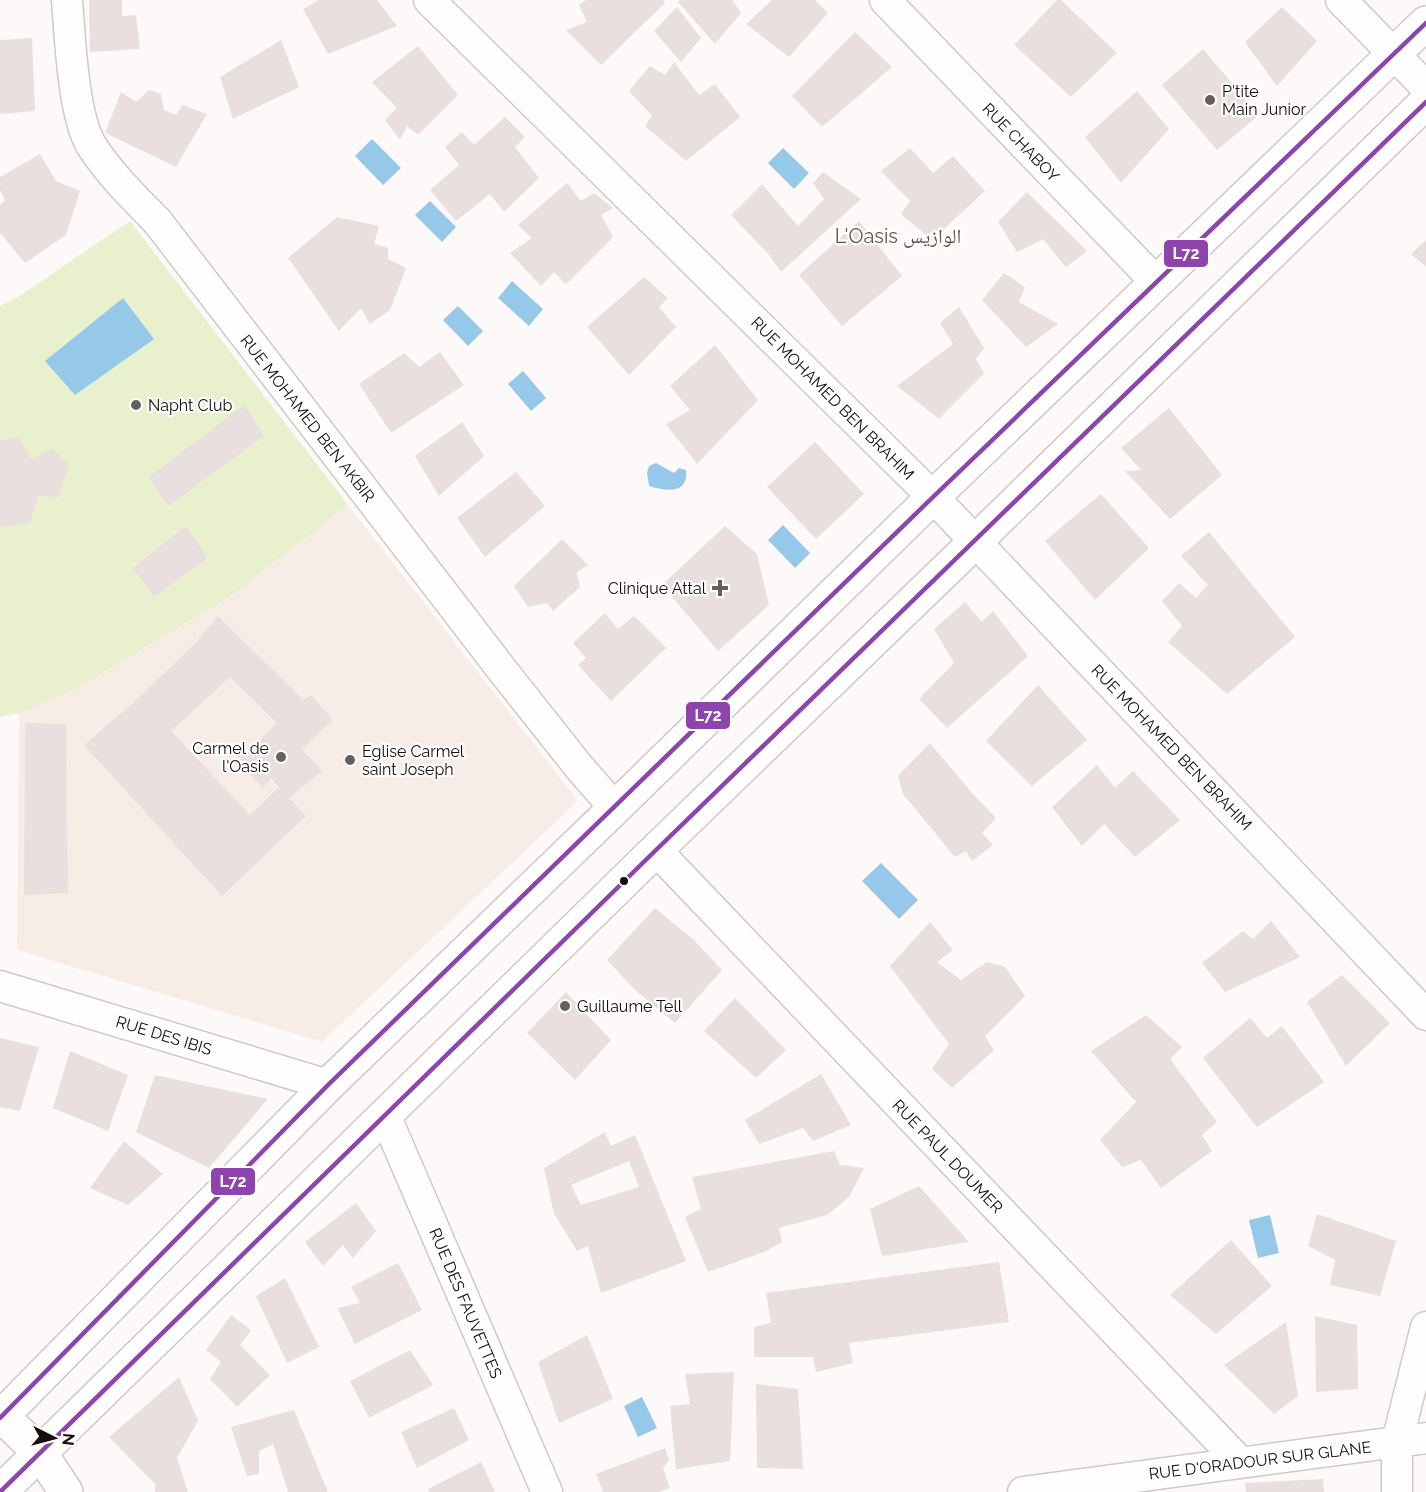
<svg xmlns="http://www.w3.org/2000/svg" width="1426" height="1492" viewBox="0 0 1426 1492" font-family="Raleway,'Noto Naskh Arabic',sans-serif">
<rect width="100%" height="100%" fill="#fdf9f8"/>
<path fill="#f8ede6" d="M348,505L578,801L322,1042L17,950L19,713L76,689L231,596Z"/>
<path fill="#e9f0ce" d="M130,221L348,505L231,596L76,689L19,713L0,717V306L18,297Z"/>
<path fill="#95c8e9" d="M372,139L401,168L383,185L355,156Z
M783,148L809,173L794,189L768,163Z
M430,201L456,227L442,242L415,215Z
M512,281L543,309L529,326L498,298Z
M123,298L154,339L75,395L45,361Z
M458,306L483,331L468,346L443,320Z
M523,371L546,398L531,411L508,384Z
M656,463L674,473L679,468L686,470C689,495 665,491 649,486L647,473L649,466Z
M783,525L810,553L795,568L768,540Z
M881,863L918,900L899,919L862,881Z
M1270,1215L1279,1253L1258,1258L1249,1220Z
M642,1397L657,1428L638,1437L624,1406Z"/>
<path fill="#e8dfde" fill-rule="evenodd" d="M89,0H122V16L136,15L140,49L90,52Z
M319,0H377L397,26L328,54L303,9Z
M586,0H663L665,3L601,65L566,30L587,22L579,5Z
M680,0H732L741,13L715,44L678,2Z
M772,0H815L828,13L789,57L746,24Z
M1057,0H1061L1117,53L1071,97L1014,45Z
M677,7L701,38L681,62L654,31Z
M1282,7L1317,41L1277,86L1245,42Z
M855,32L892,67L822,127L792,96Z
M32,38L35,111L0,114V40Z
M281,40L299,87L233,119L220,77Z
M418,46L458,95L418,135L407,126L400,140L385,120L397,108L372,82Z
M1203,49L1259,115L1217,150L1162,85Z
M674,62L699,95L715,84L740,117L686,161L645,126L652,116L629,91L650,66L665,75Z
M149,90L161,94L164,110L176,115L182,105L207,114L176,167L105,133L121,92L136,102Z
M1137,91L1169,129L1121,183L1085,137Z
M505,117L525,137L515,147L539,178L504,212L490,194L456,221L430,190L459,165L445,147L462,132L474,145Z
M910,148L933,173L953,156L985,191L932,240L901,214L910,201L881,171Z
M40,154L56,181L80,191L66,235L25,263L0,233V205L5,200L0,190V177Z
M823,172L861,199L781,272L769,255L731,215L762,184L798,226L824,199L813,183Z
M567,183L581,201L594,193L613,208L601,215L613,237L566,284L554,272L541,286L510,253L532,238L518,225Z
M1027,192L1087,251L1066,267L1043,239L1017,252L998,222Z
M337,217L379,226L374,244L388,248V259L406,268L390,310L370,324L361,308L339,331L288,258Z
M859,221L902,276L842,326L799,275Z
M1426,240V267L1411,254Z
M1004,273L1025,287L1019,302L1058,324L1026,347L982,300Z
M644,277L668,298L659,307L676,327L629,375L587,327Z
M959,307L984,348L976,359L984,374L939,419L897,386L953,344L940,323Z
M715,345L758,400L697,464L666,424L690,410L670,386Z
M440,352L464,385L391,433L359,384L404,353L419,367Z
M244,405L264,436L168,506L149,477Z
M1169,408L1222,475L1170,519L1125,471L1141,470L1121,448Z
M462,422L484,456L439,496L415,456Z
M20,438L31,459L52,449L69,464L58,497L38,496L30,523L0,527V440Z
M815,442L864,494L816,539L767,487Z
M516,472L545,506L485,557L457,518Z
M1101,494L1149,548L1095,600L1045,541Z
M186,526L207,558L154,597L133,568Z
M725,526L757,554L769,605L718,651L662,585Z
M1209,532L1295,637L1227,694L1168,642L1182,626L1162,601L1179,583L1196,598L1208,585L1181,556Z
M562,539L588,565L577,572L580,587L553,611L547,603L528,607L514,586Z
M965,602L982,622L993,611L1028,656L947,728L919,699L954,663L934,629Z
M605,613L618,629L634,616L666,648L611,701L578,665L586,658L573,643Z
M218,616L303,700L311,695L333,720L302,749L322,771L289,798L306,816L222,896L84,745L139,698L196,642ZM230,677L277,723L238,762L263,788L271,778L279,787L250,815L171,731Z
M1038,685L1087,740L1032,786L986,741Z
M25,723L66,724L68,893L24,895Z
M930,743L972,793L996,818L982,833L993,845L972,861L966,851L955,857L903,794L898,776Z
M1097,765L1115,788L1133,771L1180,820L1135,857L1104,824L1082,846L1052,807Z
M655,908L694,940L722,970L675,1023L635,990L607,960Z
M1271,921L1300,957L1225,992L1202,963L1243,931L1253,939Z
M930,922L953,950L937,962L961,980L987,962L1005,967L1025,996L985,1036L994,1050L952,1088L932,1069L949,1044L890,966Z
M1342,975L1390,1023L1346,1066L1307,1002Z
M566,992L611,1040L575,1080L527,1033Z
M735,998L786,1050L756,1078L704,1031Z
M1146,1015L1182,1047L1170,1059L1217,1122L1202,1135L1212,1151L1161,1188L1141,1160L1122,1167L1100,1140L1136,1102L1091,1051Z
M1250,1018L1267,1038L1282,1026L1324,1082L1257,1127L1203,1058Z
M0,1038L39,1047L20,1111L0,1107Z
M70,1051L128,1075L108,1131L53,1108Z
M821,1074L851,1125L813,1141L803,1128L759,1144L745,1120Z
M155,1075L268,1099L209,1168L136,1132Z
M605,1132L611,1146L635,1135L686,1261L601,1293L588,1246L577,1251L554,1214L544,1168ZM629,1161L639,1187L581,1205L571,1185Z
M124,1141L163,1174L128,1205L90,1188Z
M834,1151L840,1165L864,1168L849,1197L827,1215L779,1228L782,1242L764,1252L708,1272L685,1217L701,1209L692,1177Z
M919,1186L969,1242L882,1256L870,1209Z
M356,1203L376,1231L353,1258L343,1245L323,1266L305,1242Z
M1317,1214L1396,1241L1380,1296L1330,1285L1335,1260L1308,1246Z
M1231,1240L1272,1286L1216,1334L1170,1295Z
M999,1262L1009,1322L849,1343L853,1363L816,1372L813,1357H754V1327L771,1323L766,1293Z
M398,1263L422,1310L355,1344L337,1308L360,1303L351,1287Z
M285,1278L319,1347L287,1363L256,1296Z
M231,1315L251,1330L240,1345L270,1375L237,1407L210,1379L221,1362L206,1350Z
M1315,1316L1357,1325L1358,1389L1316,1392Z
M1286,1322L1298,1396L1274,1414L1224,1365Z
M587,1335L613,1399L559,1423L538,1362Z
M410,1350L433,1385L369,1418L350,1381Z
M734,1372L730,1461L676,1469L670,1406L690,1404L685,1374Z
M179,1377L198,1421L177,1458L188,1492H155V1484L109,1437Z
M756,1384L798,1389L803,1469L757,1468Z
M454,1408L469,1440L417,1468L401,1432Z
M294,1410L328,1492H288L273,1444L259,1451V1474L247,1476L231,1427Z
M665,1448L669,1460L663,1468L670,1488L659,1492H603L596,1474Z
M481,1462L495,1492H429L428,1489Z
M1323,1479L1324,1492H1246L1245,1483Z"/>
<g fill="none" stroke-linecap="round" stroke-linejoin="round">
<g stroke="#d0c9c6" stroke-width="33">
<path id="street" d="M67,0C70,37 73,114 91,145C109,173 133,197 157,221L503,671L579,767L615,808
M429,0L933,497L1426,1015
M885,0L1157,283
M1341,0L1426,87
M656,850L1240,1462
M0,986L328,1085
M385,1115L547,1492
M1023,1492L1426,1438
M1397,1492V1442L1426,1327"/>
</g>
<g stroke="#d0c9c6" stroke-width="36">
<path id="secondary" d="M0,1414L41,1454L66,1492
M0,1418L328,1085L615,808L933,497L1426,23
M0,1492L656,850L976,541L1426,102"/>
</g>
<use href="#street" stroke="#fffefe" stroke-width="30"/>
<use href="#secondary" stroke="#fffefe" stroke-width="33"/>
<g stroke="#fff" stroke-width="9">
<path id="bus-1" d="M0,1418L328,1085L933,497L1426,23
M0,1492L656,850L1426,102"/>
</g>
<use href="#bus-1" stroke="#8e44ad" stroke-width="4.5"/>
</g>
<g fill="#675f5d" stroke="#fff" stroke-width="2">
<circle cx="1210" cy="100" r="6"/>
<circle cx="136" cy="405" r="6"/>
<path d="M717 579h6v6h6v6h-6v6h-6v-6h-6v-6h6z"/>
<circle cx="281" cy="757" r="6"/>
<circle cx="350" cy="760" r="6"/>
<circle cx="565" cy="1006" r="6"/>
</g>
<circle fill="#160c09" stroke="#fff" stroke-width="2" cx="624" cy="881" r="5"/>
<g text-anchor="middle" stroke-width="4.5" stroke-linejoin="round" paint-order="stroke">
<g font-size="16" fill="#160c09" stroke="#fff" text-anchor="start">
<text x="1222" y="97">P'tite<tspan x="1222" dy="18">Main Junior</tspan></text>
<text x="148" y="411">Napht Club</text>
<text x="706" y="594" text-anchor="end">Clinique Attal</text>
<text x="269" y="754" text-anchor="end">Carmel de<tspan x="269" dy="18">l'Oasis</tspan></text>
<text x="362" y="757">Eglise Carmel<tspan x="362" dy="18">saint Joseph</tspan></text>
<text x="577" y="1012">Guillaume Tell</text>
</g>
<g font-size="16" fill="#160c09" stroke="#fff">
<text transform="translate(1021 142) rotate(46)" y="6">RUE CHABOY</text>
<text transform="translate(833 398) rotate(45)" y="6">RUE MOHAMED BEN BRAHIM</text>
<text transform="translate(308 418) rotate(52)" y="6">RUE MOHAMED BEN AKBIR</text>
<text transform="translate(1172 747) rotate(46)" y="6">RUE MOHAMED BEN BRAHIM</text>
<text transform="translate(164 1035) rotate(17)" y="6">RUE DES IBIS</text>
<text transform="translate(948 1156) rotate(46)" y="6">RUE PAUL DOUMER</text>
<text transform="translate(466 1303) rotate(67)" y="6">RUE DES FAUVETTES</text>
<text transform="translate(1260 1460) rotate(-7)" y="6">RUE D'ORADOUR SUR GLANE</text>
</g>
<g font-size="20" fill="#6a5148" stroke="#fff">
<text x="898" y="243">L'Oasis الوازيس</text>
</g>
</g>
<g stroke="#fff" stroke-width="2">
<rect x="1163" y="239" width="46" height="29" rx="6" fill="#8e44ad"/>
<rect x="685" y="701" width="46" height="29" rx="6" fill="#8e44ad"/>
<rect x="210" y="1167" width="46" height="29" rx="6" fill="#8e44ad"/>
</g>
<g font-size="16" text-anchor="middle" font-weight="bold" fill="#fff">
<text x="1186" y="259">L72</text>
<text x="708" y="721">L72</text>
<text x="233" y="1187">L72</text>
</g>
<g transform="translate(54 1438) rotate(96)" stroke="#ffffff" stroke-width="4.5" paint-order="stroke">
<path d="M0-4.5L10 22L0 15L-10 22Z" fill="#160c09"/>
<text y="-9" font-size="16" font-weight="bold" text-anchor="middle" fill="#160c09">N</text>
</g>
</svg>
